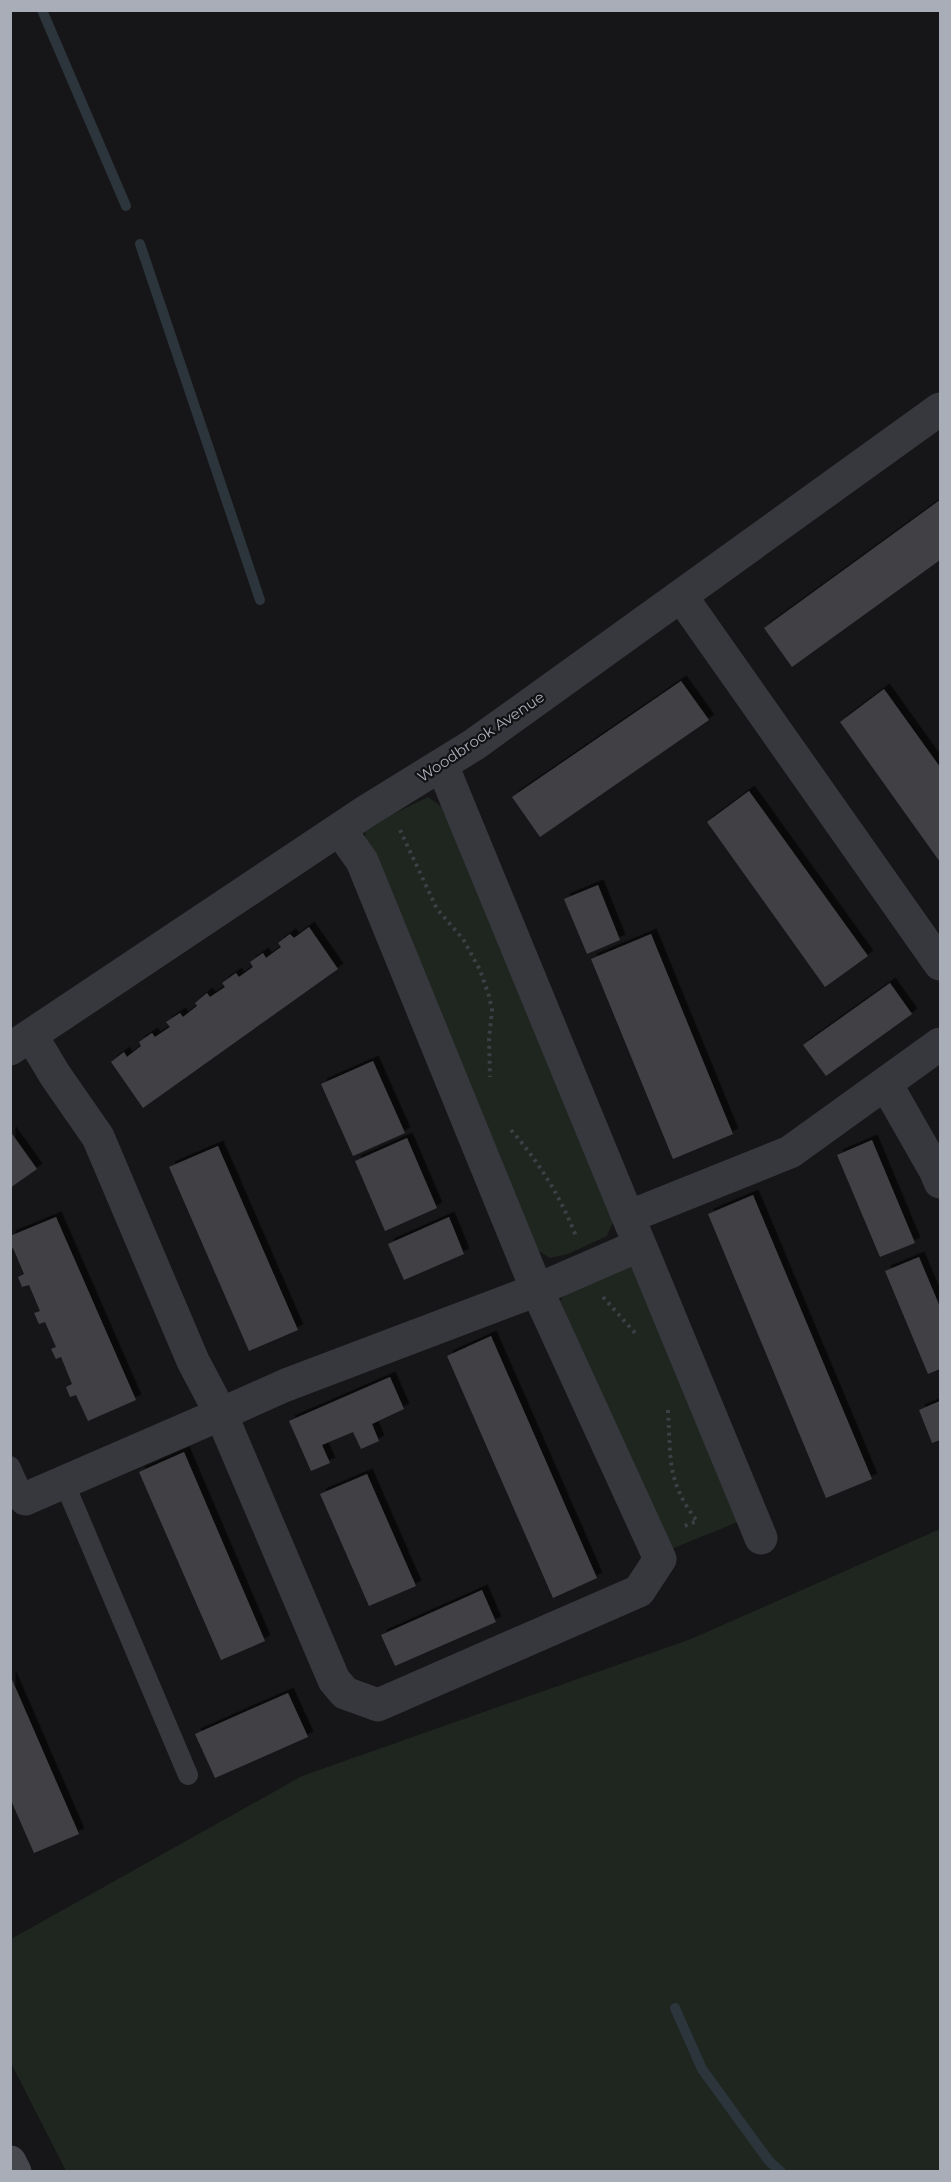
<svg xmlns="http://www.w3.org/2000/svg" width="951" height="2182" viewBox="0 0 951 2182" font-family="Montserrat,sans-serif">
<defs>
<filter id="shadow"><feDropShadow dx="5.5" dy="-5.5" stdDeviation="0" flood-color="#0009"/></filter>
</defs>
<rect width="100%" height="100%" fill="#161618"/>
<path fill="#1e261f" d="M428,797L450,813L613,1222L607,1236L568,1254L550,1258L536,1249L364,846L366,827Z
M634,1265L745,1519L669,1550L560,1301L566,1292Z
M940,1529V2171H66L11,2063V1939L302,1776L691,1639Z"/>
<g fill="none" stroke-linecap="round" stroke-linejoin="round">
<path stroke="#2c353c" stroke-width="10" d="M42,10L126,206
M140,244L260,600
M675,2008L702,2069L769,2161L781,2172"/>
</g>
<path fill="#404145" filter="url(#shadow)" d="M940,500V560L792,667L764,628Z
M681,681L709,720L540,837L512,797Z
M884,689L940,767V862L840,722Z
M749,791L868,956L825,987L707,822Z
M598,885L620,940L587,954L564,899Z
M309,927L338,969L143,1108L111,1062L124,1052L127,1057L141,1046L139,1042L152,1033L155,1037L170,1027L166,1022L180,1013L183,1017L197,1006L195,1003L207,993L210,997L225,987L222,983L236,973L239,977L253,967L250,962L263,953L266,958L281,947L278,943L290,934L294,938Z
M651,934L733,1134L673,1159L591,959Z
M890,983L912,1014L826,1076L803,1045Z
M373,1061L405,1133L353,1156L321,1084Z
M10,1131L37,1169L10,1188Z
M407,1138L437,1208L385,1231L355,1161Z
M872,1140L915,1243L880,1257L837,1155Z
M218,1146L298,1330L249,1351L169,1167Z
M753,1195L872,1479L826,1498L708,1214Z
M56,1217L136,1400L88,1421L76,1395L70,1397L66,1387L72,1384L61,1357L56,1359L51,1349L56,1347L45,1322L39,1324L34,1313L40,1311L29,1285L22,1287L18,1277L24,1274L13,1248L10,1250V1236Z
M449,1217L464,1254L404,1280L388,1244Z
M919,1257L940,1307V1369L928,1374L885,1271Z
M491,1336L597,1578L553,1598L447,1356Z
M390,1377L404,1409L372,1424L379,1441L361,1449L353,1432L322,1445L330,1463L311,1471L289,1421Z
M940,1401V1440L932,1443L919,1410Z
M184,1452L265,1641L221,1660L139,1472Z
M367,1474L416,1586L369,1606L320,1494Z
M482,1590L496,1622L395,1666L381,1635Z
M10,1675L79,1834L34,1853L10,1798Z
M288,1693L308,1737L215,1778L195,1734Z"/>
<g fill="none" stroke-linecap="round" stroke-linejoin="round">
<path stroke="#3d3f44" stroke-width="4" stroke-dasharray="3 4.5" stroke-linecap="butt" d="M400,830L437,909L463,939L480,970L489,996L492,1010L489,1039L490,1077
M511,1130C539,1162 560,1196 576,1236
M603,1297L636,1334
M668,1410C671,1457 666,1481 697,1521L682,1527"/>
<path stroke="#37383d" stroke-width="20" d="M10,1466L25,1499
M64,1482L188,1775"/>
<path stroke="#37383d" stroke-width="33" d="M681,596L940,964
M442,765L628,1217
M31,1035L55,1075L98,1137L193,1361L221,1414L286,1385L537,1290L640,1245L628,1217L790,1152L940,1044
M10,1049L365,812L475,744L940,409
M886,1084L935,1170L940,1182
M640,1245L761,1538
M25,1499L221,1414L334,1680L345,1693L378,1705L639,1591L660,1559L537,1290L362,861L340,830"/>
<path stroke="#45474d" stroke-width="33" d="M10,2162L15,2172"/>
</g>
<g text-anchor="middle" stroke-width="4.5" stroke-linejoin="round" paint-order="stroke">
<g font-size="15" fill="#a8adb8" stroke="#111113">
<text transform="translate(481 737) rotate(-34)" y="5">Woodbrook Avenue</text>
</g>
</g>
<rect width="951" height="2182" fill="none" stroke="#a8adb8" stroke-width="24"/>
</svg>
